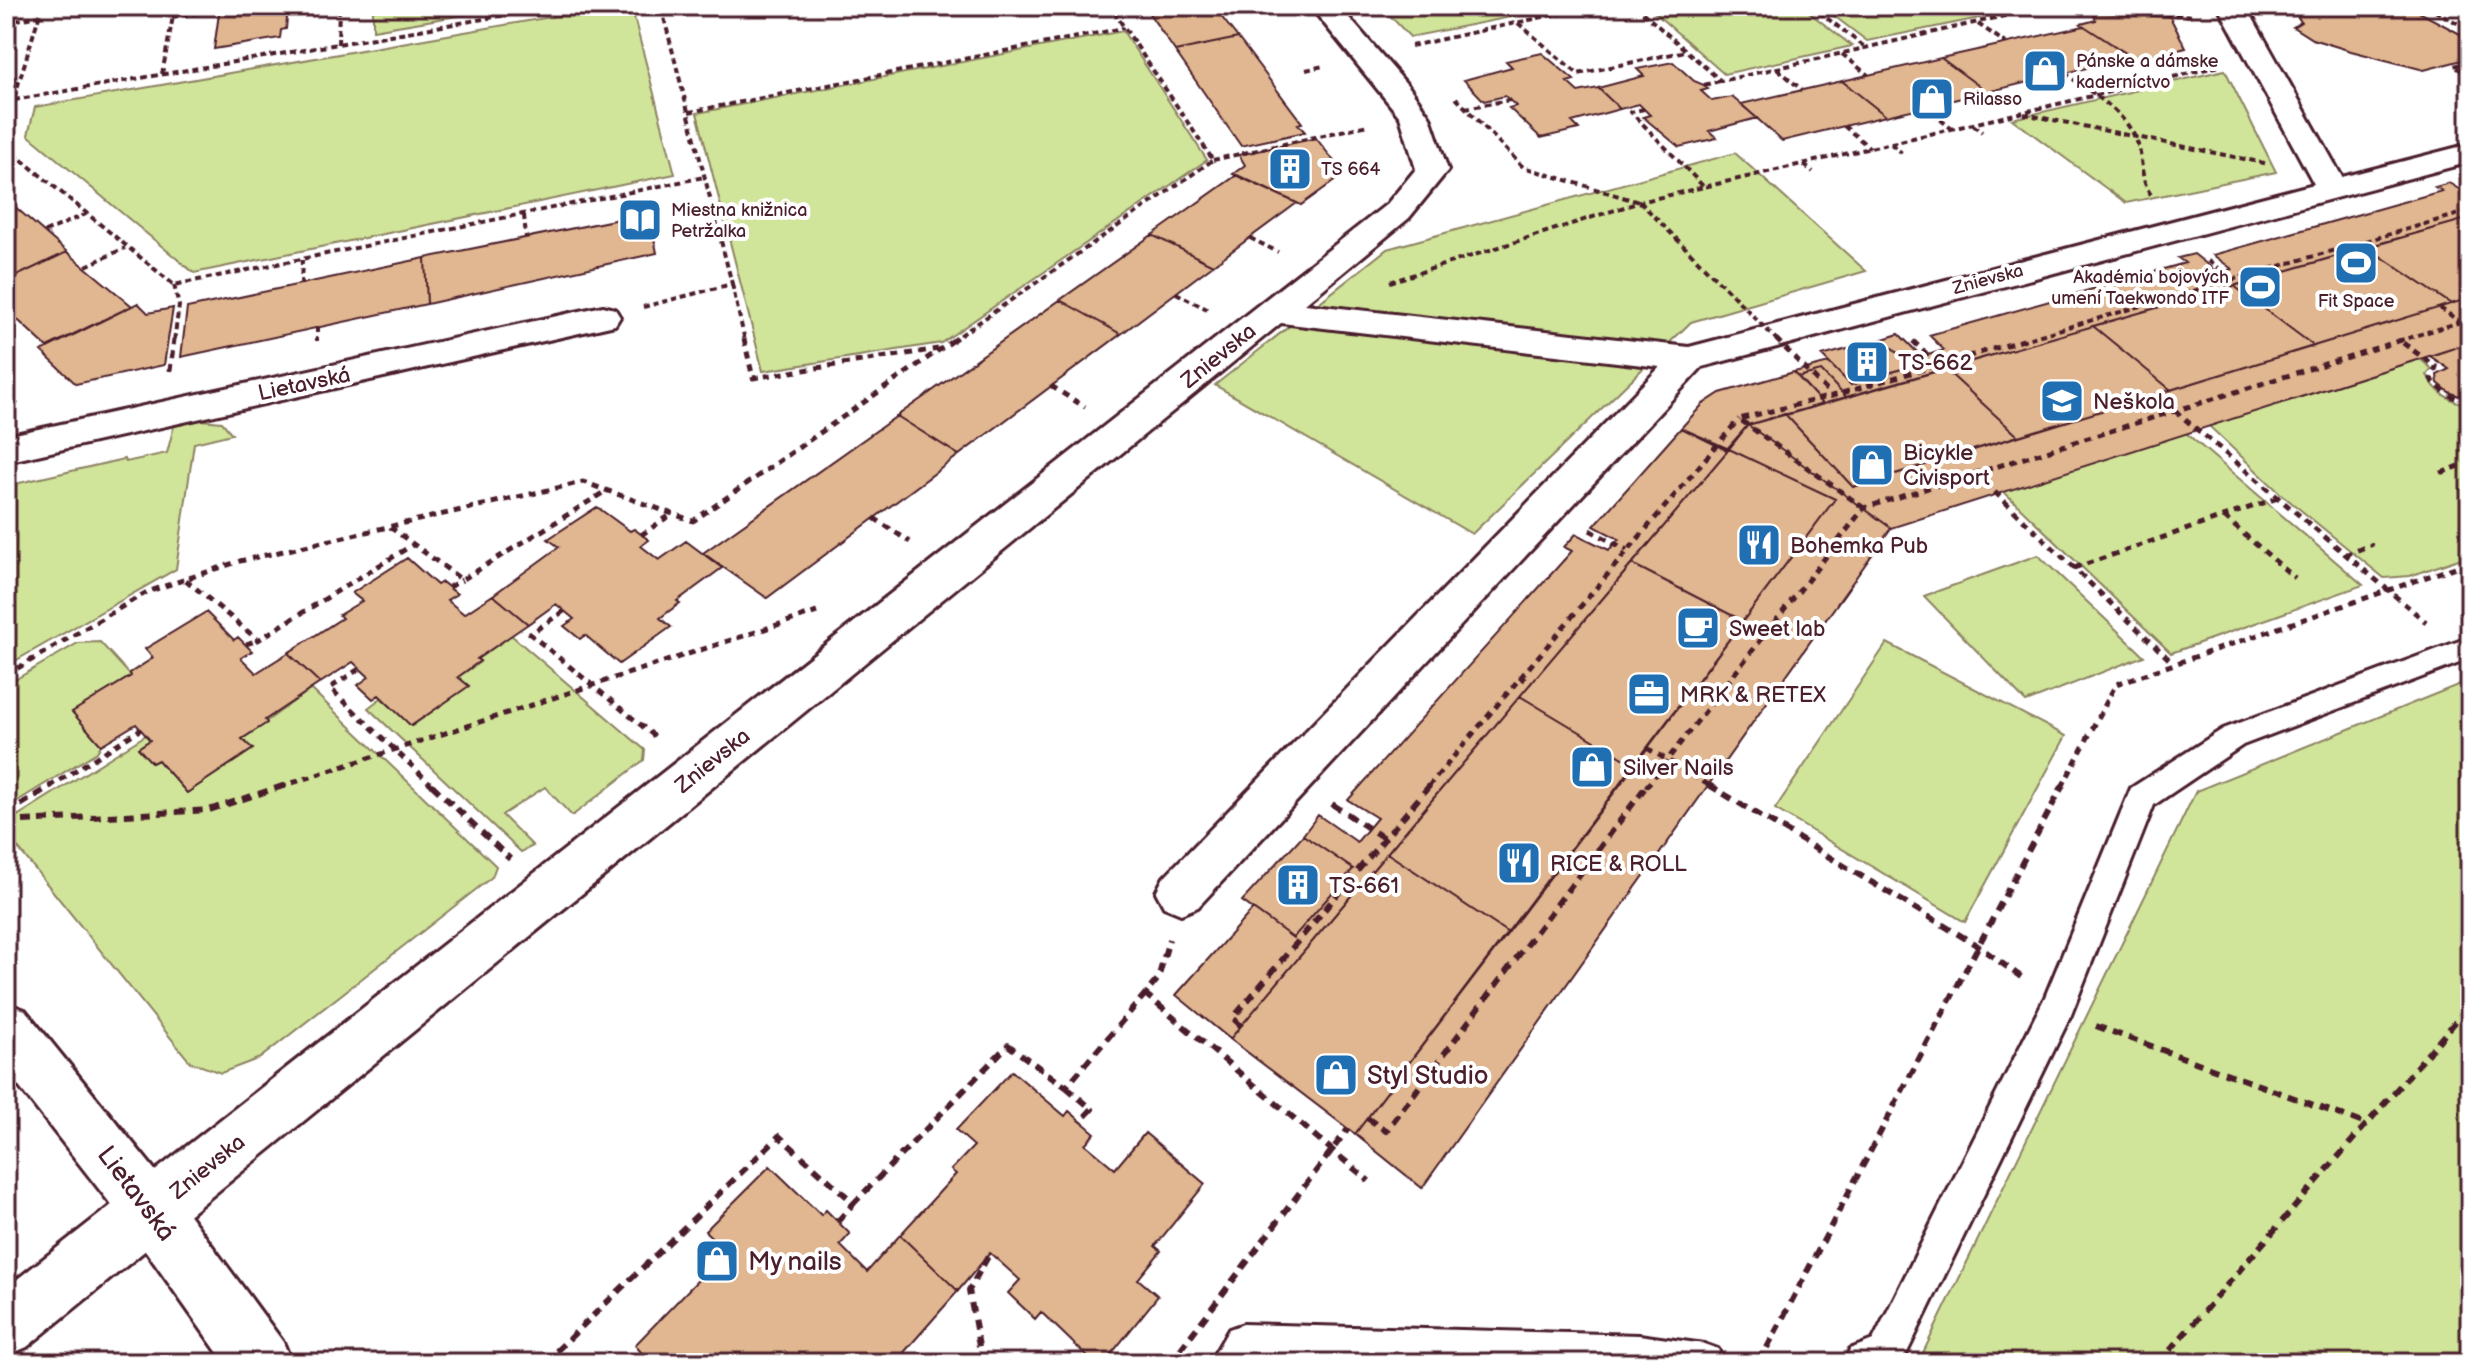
<svg xmlns="http://www.w3.org/2000/svg" width="2476" height="1369" viewBox="0 0 2476 1369" font-family="'Balsamiq Sans',sans-serif">
<rect width="100%" height="100%" fill="#fff"/>
<filter id="ink" filterUnits="userSpaceOnUse"><feTurbulence type="fractalNoise" baseFrequency=".0125" numOctaves="2"/><feDisplacementMap in="SourceGraphic" scale="16" xChannelSelector="R" yChannelSelector="G"/><feConvolveMatrix kernelMatrix="1 2 1 2 8 2 1 2 1" color-interpolation-filters="sRGB"/></filter>
<g filter="url(#ink)">
<path fill="#d0e59a" stroke="#8d8262" stroke-width="2" d="M373,6H517L373,30Z
M614,6H631L675,174L194,273L28,135L35,107Z
M1381,6H1566L1410,37Z
M1647,6H1801L1852,46L1724,74Z
M1821,6H2038L1867,41Z
M1123,31L1207,160L941,343L763,371L697,113Z
M2225,70L2276,172L2126,203L2012,119Z
M1735,153L1866,271L1691,322L1472,534L1215,385L1387,249Z
M2420,359L2432,369L2427,375C2436,393 2450,402 2470,405V555L2410,576L2384,578L2281,494L2209,426Z
M201,420L222,422L232,434L194,443L176,569L6,666V486L124,459L126,462L167,453L174,426Z
M2186,433L2363,585L2171,653L2002,490Z
M2038,555L2144,656L2026,702L1924,596Z
M511,635L645,750L644,760L572,816L545,787L502,815L533,846L521,852L368,708L381,698L412,726L468,686L458,677L480,662L477,659Z
M100,642L131,676L73,712L101,745L97,752L6,808V685L78,643Z
M1887,643L2066,736L1965,922L1775,809Z
M2470,680V1363H1918L2196,791Z
M311,689L496,866L492,877L260,1058L221,1073L190,1062L6,833L11,820L146,735L150,740L139,748L152,763L158,760L187,793L252,750L242,739Z"/>
<path fill="#e0b790" stroke="#4a1f2b" stroke-width="2" d="M220,6H288L286,29L281,30L280,38L214,49Z
M1002,6H1044L1006,13Z
M1144,6H1213L1238,38L1175,51Z
M2291,6H2408L2464,36L2462,37L2470,41V58L2424,70L2351,51L2312,39L2293,27L2301,22Z
M2092,12L2170,17L2186,48L2136,60L2081,24L2096,20Z
M2084,26L2132,57L1987,92L1941,58Z
M1238,38L1302,123L1298,124L1305,132L1241,146L1175,51Z
M1542,53L1574,80L1567,82L1578,92L1598,88L1620,109L1572,122L1579,129L1541,138L1509,108L1516,106L1505,96L1484,101L1464,80L1512,67L1506,61Z
M1941,58L1987,92L1886,116L1842,81Z
M1673,62L1694,81L1704,85L1708,89L1701,91L1712,101L1732,97L1757,118L1709,131L1717,138L1679,147L1643,117L1650,115L1639,104L1620,109L1598,88L1644,76L1637,69Z
M1842,81L1886,116L1782,141L1741,104Z
M1316,138L1344,174L1301,205L1233,174L1245,165L1239,155Z
M1237,175L1297,203L1213,265L1152,235Z
M2449,183L2470,196V218L1846,397L1821,371L1798,377L1794,372L1829,363L1851,385L1911,366L1883,339L1899,334L1922,357L1928,355L1944,350L1929,335L2185,263L2178,258L2194,254L2218,273L2232,269L2213,255L2442,191L2435,187Z
M6,199L67,252L6,281Z
M649,213L657,253L427,304L425,258Z
M2470,218V298L2451,304L2367,247Z
M1152,235L1213,265L1121,334L1060,300Z
M2367,247L2451,304L2314,346L2234,286Z
M67,252L132,306L47,347L6,309V281Z
M425,258L427,304L181,357L187,308Z
M2234,286L2314,346L2171,390L2093,326Z
M2470,298V324L2465,325L2470,329V343L1891,528L1748,425L1785,414L1853,487Z
M1060,300L1121,334L959,455L897,416Z
M138,303L148,313L173,308L164,365L76,384L41,351Z
M2093,326L2171,390L2018,436L1945,369Z
M1883,339L1911,366L1851,385L1822,356Z
M2470,343V400L2449,392L2438,383L2437,375L2449,369L2430,356Z
M1945,369L2018,436L1853,487L1786,415Z
M1821,371L1846,397L1823,404L1798,377Z
M1794,372L1823,404L1748,425L1726,450L1681,428L1703,404L1720,393Z
M897,416L959,455L767,598L703,553Z
M1748,425L1891,528L1422,1188L1355,1134L1835,499L1729,449Z
M1681,428L1729,449L1230,1039L1176,995L1253,909L1293,938L1353,869L1303,835L1318,815L1357,842L1377,818L1348,800L1572,551L1564,547L1576,534L1609,550L1615,543L1619,539L1594,526Z
M1729,449L1835,499L1743,621L1632,564Z
M597,507L630,531L634,529L649,540L641,546L659,560L686,541L722,568L677,601L680,603L660,618L671,627L619,664L585,635L580,639L564,626L574,619L556,604L528,624L493,595L559,547L548,539Z
M407,558L437,585L442,582L457,594L447,600L464,614L493,595L528,624L477,659L480,661L458,677L469,686L411,726L379,695L373,699L358,685L369,677L353,662L320,683L288,653L342,618L339,615L362,601L352,593Z
M1632,564L1743,621L1635,765L1520,696Z
M206,612L234,640L238,637L252,651L241,658L256,673L288,653L320,683L265,720L267,723L242,739L253,749L187,793L158,760L152,763L138,748L150,740L136,724L101,745L72,712L131,676L130,673L153,658L145,649Z
M1520,696L1635,765L1508,933L1387,853Z
M1303,835L1353,869L1293,938L1242,901Z
M1387,853L1508,933L1355,1134L1230,1039Z
M1012,1071L1065,1116L1069,1111L1095,1133L1085,1144L1115,1169L1145,1133L1205,1184L1155,1246L1161,1251L1138,1279L1158,1296L1104,1363H1094L1041,1312L1035,1319L1008,1293L1020,1280L990,1253L958,1291L900,1235L956,1174L951,1170L974,1146L956,1130Z
M770,1166L821,1215L826,1210L850,1234L840,1245L867,1272L900,1235L958,1291L899,1358L904,1363H650L635,1345L699,1279L694,1274L722,1247L705,1231Z"/>
<g fill="none" stroke-linecap="round" stroke-linejoin="round">
<g stroke="#4a1f2b" stroke-width="6">
<path id="lane" d="M2470,637V659L2243,745L2154,805L2071,1015L1902,1363H1845L1850,1349L1873,1340L2045,997L2131,788L2223,729Z
M1243,1324L1639,1335L1704,1344L1718,1349L1723,1363H1209L1229,1329Z"/>
</g>
<g stroke="#4a1f2b" stroke-width="6">
<path id="street" d="M1310,6H1339L1409,87L1430,117L1448,170L1409,218L1305,304L1689,347L2314,184L2218,6H2246L2342,177L2470,144V162L1702,367L1198,907L1181,914L1164,907L1156,892L1164,877L1660,367L1281,323L27,1347L6,1356V1288L1387,204L1416,169L1400,117Z
M603,306L615,309L620,317L615,325L6,462V436Z"/>
</g>
<g stroke="#4a1f2b" stroke-width="6">
<path id="secondary" d="M6,1003L25,1010L171,1190L283,1342L292,1363H225L131,1230L6,1070Z"/>
</g>
<path stroke="#4a1f2b" stroke-width="4" stroke-dasharray="6 4" stroke-linecap="butt" d="M1635,6L1721,81L2048,6
M1811,6L1866,48
M2055,6L2194,16
M2426,6L2470,30
M172,17L219,10
M6,22L39,16
M1518,23L1578,74L1686,51
M1978,24L2006,43
M338,44L339,6
M1411,46L1593,6
M1842,54L1868,75
M2470,62L2454,66L2470,76
M1778,69L1802,90
M1306,70L1323,66
M2065,73C2089,91 2127,113 2137,142C2144,161 2139,180 2152,196
M162,74L175,6
M6,85L19,82
M1704,85L1720,81
M1456,98L1523,167L1639,202
M14,100L558,6
M1925,107L1952,129
M1465,108L1510,100
M1644,109L1631,112L1703,186
M689,112L1124,28
M2024,114L2269,164
M6,125L42,6
M1973,125L1982,132
M1844,126L1870,148
M1891,144L1902,153
M6,147L174,285L704,177
M1213,160L1368,125
M6,163L18,157
M1804,165L1813,172
M524,215L526,238
M45,232L86,214
M1250,238L1278,252
M2208,261L2232,278
M86,266L125,248
M1390,282L1640,202L2220,66
M732,284L745,341
M174,285L179,306L174,341
M301,285L302,260
M1176,293L1207,309
M643,307L732,284L661,6
M2440,308L2460,322
M6,313L9,312
M317,327V341
M952,341L1213,160L1110,6
M2020,341L2470,211
M2398,341L2470,319"/>
<path stroke="#4a1f2b" stroke-width="5" stroke-dasharray="7 6" stroke-linecap="butt" d="M744,339L753,378L938,349
M1913,341L1938,365
M2403,343L2436,367L2431,379C2442,391 2453,400 2470,402
M170,371L174,339
M1051,386L1085,407
M2155,394L2426,622
M6,395L17,405
M2441,473L2470,462
M1976,474L2173,663
M1864,508L1739,419L1832,396L2027,339
M2224,517L2295,578
M874,518L910,542
M390,527L462,580L606,491
M1590,530L1627,550
M641,535L672,514
M2345,555L2373,544
M2074,568L2278,498
M186,580L258,640L414,544
M449,587L462,580
M564,611L530,634L658,739
M246,644L258,640
M359,669L330,688L434,787
M6,675L147,592L240,561L583,482L693,521L955,339
M1519,677L1532,683
M1647,748L1712,787
M49,787L141,729
M280,787L817,612
M1428,787L1739,419
M1646,787L1864,508L2405,339
M2062,787L2116,684L2470,562"/>
<path stroke="#4a1f2b" stroke-width="6" stroke-dasharray="10 7" stroke-linecap="butt" d="M432,785L510,859
M1709,785L1978,946L2021,977
M1332,804L1385,839
M6,814L52,785
M6,822L209,810L286,785
M1144,993L1369,1181
M1241,1026L1233,1018L1430,785
M2096,1026L2366,1124
M1066,1087L1092,1109L1080,1122
M1367,1118L1386,1131L1647,785
M838,1221L854,1203
M544,1363L779,1136L854,1203L1008,1045L1066,1087L1158,979L1169,939
M982,1363L969,1290L990,1253
M1759,1363L2063,785
M2159,1363L2470,1005"/>
<use href="#lane" fill="#fff" fill-rule="evenodd"/>
<use href="#street" fill="#fff" fill-rule="evenodd"/>
<use href="#secondary" fill="#fff" fill-rule="evenodd"/>
<path stroke="#4a1f2b" stroke-width="4" stroke-dasharray="6 4" stroke-linecap="butt" d="M1640,202L1778,341"/>
<path stroke="#4a1f2b" stroke-width="5" stroke-dasharray="7 6" stroke-linecap="butt" d="M1776,339L1832,396"/>
<path stroke="#4a1f2b" stroke-width="6" stroke-dasharray="10 7" stroke-linecap="butt" d="M1170,1363L1348,1129"/>
</g>
</g>
<defs>
<g id="shop-square" transform="scale(2.3)"><rect x="-9" y="-9" width="18" height="18" rx="4" fill="#1f6fb2" stroke="#fff"/><path d="M-5-2.5h2.3a2.7 3.5 0 0 1 5.4 0H5L5.5 6h-11ZM-1.5-2.5h3a1.5 2.3 0 0 0-3 0Z" fill="#fff"/></g>
<g id="building-square" transform="scale(2.3)"><rect x="-9" y="-9" width="18" height="18" rx="4" fill="#1f6fb2" stroke="#fff"/><path d="M-4-6H4V6H1V3H-1V6H-4ZM-2.5-4.3h1.7v1.8h-1.7ZM.8-4.3h1.7v1.8H.8ZM-2.5-1h1.7V.8h-1.7ZM.8-1h1.7V.8H.8Z" fill="#fff"/></g>
<g id="library-square" transform="scale(2.3)"><rect x="-9" y="-9" width="18" height="18" rx="4" fill="#1f6fb2" stroke="#fff"/><path d="M-6-4Q-3-5.5-.7-3.5V5Q-3 3-6 4ZM6-4Q3-5.5 .7-3.5V5Q3 3 6 4Z" fill="#fff"/></g>
<g id="stadium-square" transform="scale(2.3)"><rect x="-9" y="-9" width="18" height="18" rx="4" fill="#1f6fb2" stroke="#fff"/><path d="M0-5a6.5 5 0 1 0 0 10a6.5 5 0 1 0 0-10ZM-3.5-1.8h7v3.6h-7Z" fill="#fff"/></g>
<g id="school-square" transform="scale(2.3)"><rect x="-9" y="-9" width="18" height="18" rx="4" fill="#1f6fb2" stroke="#fff"/><path d="M0-5L7-2L0 1L-7-2ZM-4 1L0 2.5L4 1V4Q0 6-4 4Z" fill="#fff"/></g>
<g id="restaurant-square" transform="scale(2.3)"><rect x="-9" y="-9" width="18" height="18" rx="4" fill="#1f6fb2" stroke="#fff"/><path d="M-5-6h1v4h1v-4h1v4h1v-4h1v5L-1.5 .5V6h-2V.5L-5-1ZM5-6V6H3V1.5H1.5Q1.5-4 5-6Z" fill="#fff"/></g>
<g id="cafe-square" transform="scale(2.3)"><rect x="-9" y="-9" width="18" height="18" rx="4" fill="#1f6fb2" stroke="#fff"/><path d="M-5.5-4.5H6V0H3Q3 3.5 0 3.5H-2.5Q-5.5 3.5-5.5 0ZM3-3.2v2h1.7v-2ZM-6 4.5H4V6H-6Z" fill="#fff"/></g>
<g id="office-square" transform="scale(2.3)"><rect x="-9" y="-9" width="18" height="18" rx="4" fill="#1f6fb2" stroke="#fff"/><path d="M-6-3h4V-5.5h4V-3h4V5H-6ZM-1-4.5V-3h2v-1.5ZM-6 0V1H6V0Z" fill="#fff"/></g>
</defs>
<g fill-rule="evenodd">
<use href="#shop-square" x="2045" y="71"/>
<use href="#shop-square" x="1932" y="99"/>
<use href="#building-square" x="1290" y="169"/>
<use href="#library-square" x="640" y="220"/>
<use href="#stadium-square" x="2356" y="263"/>
<use href="#stadium-square" x="2260" y="287"/>
<use href="#building-square" x="1867" y="362"/>
<use href="#school-square" x="2062" y="401"/>
<use href="#shop-square" x="1872" y="465"/>
<use href="#restaurant-square" x="1759" y="545"/>
<use href="#cafe-square" x="1698" y="628"/>
<use href="#office-square" x="1649" y="694"/>
<use href="#shop-square" x="1592" y="767"/>
<use href="#restaurant-square" x="1519" y="863"/>
<use href="#building-square" x="1298" y="885"/>
<use href="#shop-square" x="1336" y="1075"/>
<use href="#shop-square" x="717" y="1261"/>
</g>
<g text-anchor="middle" stroke-width="8" stroke-linejoin="round" paint-order="stroke">
<g font-size="18" fill="#4a1f2b" stroke="#fff" text-anchor="start">
<text x="2076" y="67">Pánske a dámske<tspan x="2076" dy="21">kaderníctvo</tspan></text>
<text x="1963" y="105">Rilasso</text>
<text x="1321" y="175">TS 664</text>
<text x="671" y="216">Miestna knižnica<tspan x="671" dy="21">Petržalka</tspan></text>
<text x="2229" y="283" text-anchor="end">Akadémia bojových<tspan x="2229" dy="21">umení Taekwondo ITF</tspan></text>
<text x="2356" y="307" text-anchor="middle">Fit Space</text>
</g>
<g font-size="18" fill="#4a1f2b" stroke="#fff">
<text transform="translate(1988 279) rotate(-15)" y="6">Znievska</text>
</g>
<g font-size="22" fill="#4a1f2b" stroke="#fff">
<text transform="translate(1218 355) rotate(-39)" y="8">Znievska</text>
<text transform="translate(304 383) rotate(-12)" y="8">Lietavská</text>
<text transform="translate(712 760) rotate(-39)" y="8">Znievska</text>
<text transform="translate(207 1166) rotate(-39)" y="8">Znievska</text>
</g>
<g font-size="22" fill="#4a1f2b" stroke="#fff" text-anchor="start">
<text x="1898" y="370">TS-662</text>
<text x="2093" y="409">Neškola</text>
<text x="1903" y="460">Bicykle<tspan x="1903" dy="25">Civisport</tspan></text>
<text x="1790" y="553">Bohemka Pub</text>
<text x="1729" y="636">Sweet lab</text>
<text x="1680" y="702">MRK &amp; RETEX</text>
<text x="1623" y="775">Silver Nails</text>
<text x="1550" y="871">RICE &amp; ROLL</text>
<text x="1329" y="893">TS-661</text>
</g>
<g font-size="26" fill="#4a1f2b" stroke="#fff" text-anchor="start">
<text x="1367" y="1084">Styl Studio</text>
<text x="748" y="1270">My nails</text>
</g>
<g font-size="26" fill="#4a1f2b" stroke="#fff">
<text transform="translate(137 1193) rotate(53)" y="9">Lietavská</text>
</g>
</g>
<rect width="2476" height="1369" fill="none" stroke="#fff" stroke-width="32"/>
<rect x="16" y="16" width="2444" height="1337" fill="none" stroke="#4a1f2b" stroke-width="3" filter="url(#ink)"/>
</svg>
